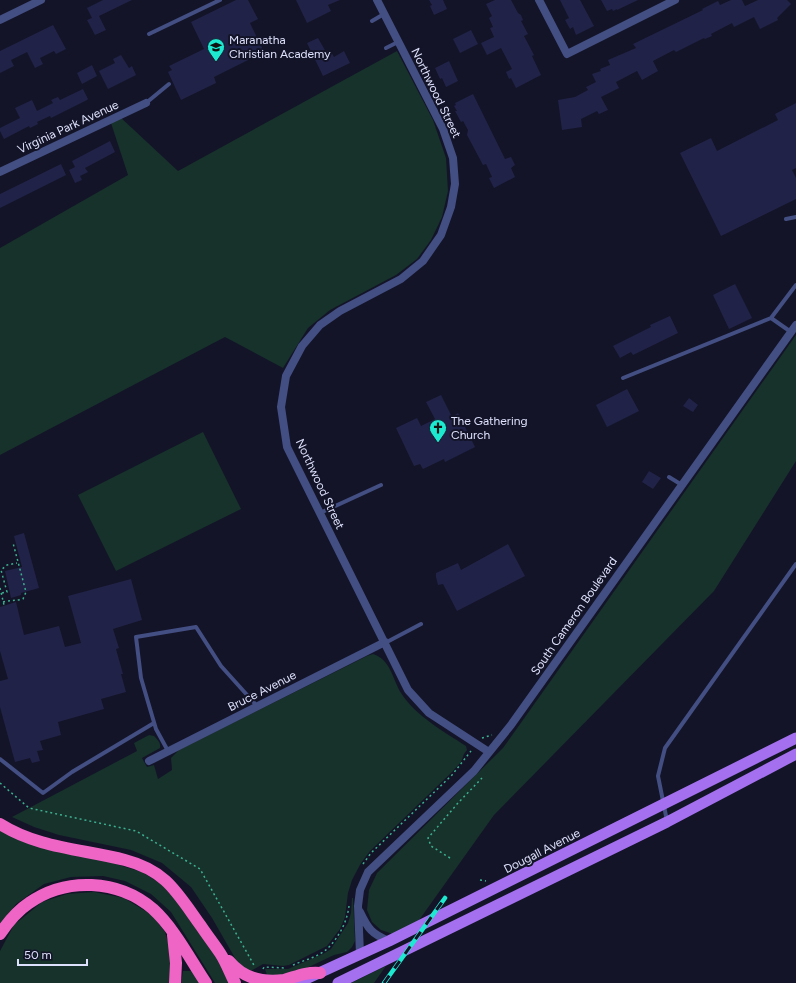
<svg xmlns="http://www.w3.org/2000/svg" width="796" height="983" viewBox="0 0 796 983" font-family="Figtree,sans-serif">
<rect width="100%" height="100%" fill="#131428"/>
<path fill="#17312b" d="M397,51L433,120L446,158L448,191L442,217L431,240L417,259L396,275L330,310L308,328L283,368L225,337L0,455V248L128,175L110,120L119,116L178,171Z
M796,335V461L714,591L494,815L417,923L393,934L381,930L372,922L367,910L369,890L377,873L503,748Z
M203,432L241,509L116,571L78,495Z
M373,654C391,660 392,678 401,693C416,716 443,731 466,746L467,750L464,754L461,762L452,772L370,851L361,863L352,880L348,893L345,917L340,929L327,946L289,965L283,966L263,964L249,972L239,965L212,918L191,887L162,863L131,850L59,835L34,827L12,817L137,751L134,743L149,735L154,736C158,740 161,743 160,748L142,758L147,767L154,765L158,779L172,770L171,758L179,750L367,656Z
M0,829L142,872L161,884L187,912L216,955L231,983H215L171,912L151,894L125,881L103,876L71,877L44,884L16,904L0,924Z
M94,892L124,898L152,915L165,932L173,958L170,983H0V951L14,925L42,902L67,894Z
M352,898H353L355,941L352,947L347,952L334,955L292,975L268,978L265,969H288L323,954L331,949L348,923L351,913Z
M386,966L374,983H351Z
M183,971H192L200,983H181Z"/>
<path fill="#212247" d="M103,0H132L99,16L106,30L95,35L87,20L92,18L87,8Z
M236,0H248L258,19L250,23L264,52L214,77L216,83L181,100L168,72L172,70L169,66L204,49L191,22Z
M296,0H340L328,5L331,11L307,23Z
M429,0H443L447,9L434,15L430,6L432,5Z
M495,0H511L518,13L521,15L523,20L521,21L528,34L524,36L534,55L532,56L541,75L516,88L511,78L509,79L506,72L512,69L501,48L487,55L481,43L494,37L490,28L493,27L489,18L492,16L486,4Z
M560,0H580L594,26L576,35L573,27L570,29L565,20L569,18Z
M601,0H638L617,10V9L613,11L612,9L607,11Z
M731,0H742L745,6L758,0H787L791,4L777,18L778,20L760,29L754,17L734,27L732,23L711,34L712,36L705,39L704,38L676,52L674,50L653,61L658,71L642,80L637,71L616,82L619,88L601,97L608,110L599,114L597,111L581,119L582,127L562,130L558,100L575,97L588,90L586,87L596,82L592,74L601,71L600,69L610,65L608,60L636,48L633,44L703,10L702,9L718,1L720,5Z
M53,25L66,49L56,54L54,51L40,58L43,64L35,68L27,52L11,60L14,66L0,73V51Z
M471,30L478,44L460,53L453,39Z
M318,38L326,52L330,50L334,57L344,51L350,63L323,76L307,43Z
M121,55L129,68L132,66L136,75L108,89L99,71L115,63L113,59Z
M449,61L458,81L446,87L442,78L440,79L435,68Z
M92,65L97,76L82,84L77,73Z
M83,89L88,99L87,100L51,118L50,116L37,122L38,124L30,128L29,126L4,139L0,131V128L20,118L15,108L32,100L37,111L53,103L51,100L58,97L60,100Z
M473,94L505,159L511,157L515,165L511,168L515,177L494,188L489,178L492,177L486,164L483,165L467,135L468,130L463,121L461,122L455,111H457L454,106L456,105L455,103Z
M796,103V168L792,170L796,178V199L721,236L680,153L711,138L717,151L778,120L775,114Z
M110,141L115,152L85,168L88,172L80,176L82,180L75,183L69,170L75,167L72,161Z
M61,164L66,175L0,208V194Z
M735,284L752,318L729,329L713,295Z
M670,316L678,333L633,355L631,352L620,358L613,346L651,327L650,325Z
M627,389L639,411L607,427L596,405Z
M441,395L452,417L458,413L475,447L445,462L444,459L423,469L420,464L414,466L396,428L417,418L421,426L435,419L426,402Z
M689,398L698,405L693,412L683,406Z
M649,471L661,478L653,489L642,482Z
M24,533L39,588L21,593V595L11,598L5,571L22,567L14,536Z
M508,544L525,576L457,611L443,584L438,585L436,577V573L458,563L461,570Z
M131,579L142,620L113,629L119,648L116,649L123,674H121L126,692L101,699L104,709L58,722L61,735L40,741L43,750L37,751L40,761L32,763L30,758L15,762L0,707V681L8,679L0,651V607L16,602L24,635L59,626L65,647L81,643L68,596Z"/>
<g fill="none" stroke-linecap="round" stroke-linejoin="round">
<path stroke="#3db090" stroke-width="1.5" stroke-dasharray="2 3" stroke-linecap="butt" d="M0,588L4,605
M2,593L7,592L1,570L7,565L17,563
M3,602C10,600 16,601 23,599L26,592L13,543
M482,738L492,735
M0,783L29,808L136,831L200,869L255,967
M450,858L431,846L428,838L458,803L482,778
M363,864L371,853L452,775L471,751
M480,880L486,881
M293,965C304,960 319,957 328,948C339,937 347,922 349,906
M263,969L264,967L286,968"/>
<path stroke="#434e82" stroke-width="4" d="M372,21L384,14
M149,34L220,0
M386,48L398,42
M146,103L169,84
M786,219L796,217
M771,318L796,285
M623,378L771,318L791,332
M669,477L682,485
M320,513L381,485
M385,643L421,624
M168,751L156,729L148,702L141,678L136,637L196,627L221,666L257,706
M0,759L43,793L72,772L154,723
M667,821L658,776L665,748L796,564"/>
<path stroke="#434e82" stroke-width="8" d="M377,0L443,129L453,158L455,184L451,207L441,235L423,261L401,279L340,311L320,325L302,346L286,376L281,407L287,447L408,690L429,713L489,752
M539,0L567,54L675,0
M0,20L41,0
M0,172L146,103
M149,761L385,642
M360,912C368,929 372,934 389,941
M360,954L358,906L360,890L368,872L474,771L511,725L796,325"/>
<path stroke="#a470f0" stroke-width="11" d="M297,983L389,941L796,738
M338,983L667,822L796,754"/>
<path stroke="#ef65c5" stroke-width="12" d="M0,824C38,848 82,849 125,860C167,871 177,893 201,926C207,935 214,944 220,953C226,962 230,973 235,983
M0,934C8,922 17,911 29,903C66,877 118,879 153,909C174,928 190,959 206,983
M173,935L176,963L175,983
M229,961C243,978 262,983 284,980C298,976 305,972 320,973"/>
<g stroke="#1de8d0" stroke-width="4.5">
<path id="rail" d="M384,983L445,898"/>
</g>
<use href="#rail" stroke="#131428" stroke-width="3" stroke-dasharray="9" stroke-linecap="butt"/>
</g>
<defs>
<g id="school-pin" transform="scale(0.9)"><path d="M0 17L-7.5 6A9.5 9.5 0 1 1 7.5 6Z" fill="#1de8d0" stroke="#131428"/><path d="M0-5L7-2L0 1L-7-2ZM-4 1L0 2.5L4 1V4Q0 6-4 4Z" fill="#111"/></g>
<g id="church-pin" transform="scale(0.9)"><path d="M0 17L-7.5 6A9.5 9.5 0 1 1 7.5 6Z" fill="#1de8d0" stroke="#131428"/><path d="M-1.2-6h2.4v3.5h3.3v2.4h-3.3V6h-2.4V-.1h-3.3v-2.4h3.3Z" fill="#111"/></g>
</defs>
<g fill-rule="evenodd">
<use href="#school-pin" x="216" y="47"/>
<use href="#church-pin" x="438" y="428"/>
</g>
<g text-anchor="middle" stroke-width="4" stroke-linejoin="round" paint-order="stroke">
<g font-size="12" fill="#dee1fc" stroke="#131428" text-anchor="start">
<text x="229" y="44">Maranatha<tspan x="229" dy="14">Christian Academy</tspan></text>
<text x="451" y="425">The Gathering<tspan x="451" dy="14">Church</tspan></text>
</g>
<g font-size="12" fill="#dee1fc" stroke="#131428">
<text transform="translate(436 93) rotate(64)" y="4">Northwood Street</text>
<text transform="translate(68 127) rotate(-25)" y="4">Virginia Park Avenue</text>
<text transform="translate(320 484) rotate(65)" y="4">Northwood Street</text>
<text transform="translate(574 616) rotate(-55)" y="4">South Cameron Boulevard</text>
<text transform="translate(262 691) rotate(-27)" y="4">Bruce Avenue</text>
<text transform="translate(542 851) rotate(-27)" y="4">Dougall Avenue</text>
</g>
</g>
<path d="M18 959v6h69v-6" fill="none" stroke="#dee1fc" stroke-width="2"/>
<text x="24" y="959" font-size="12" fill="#dee1fc" stroke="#131428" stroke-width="3" paint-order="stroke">50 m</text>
</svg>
